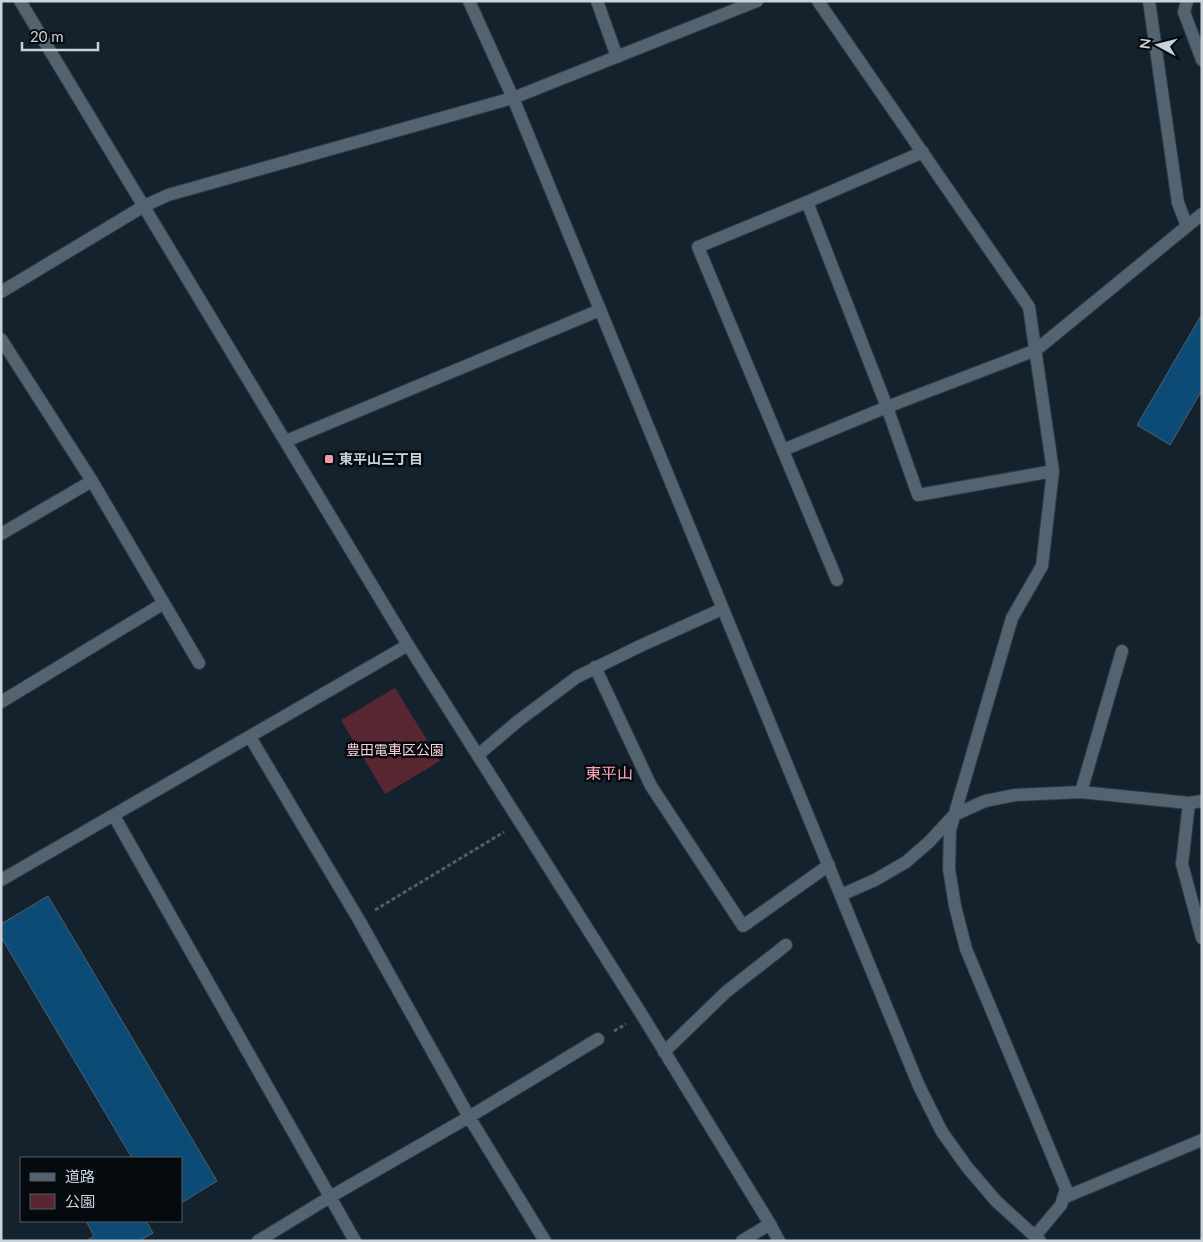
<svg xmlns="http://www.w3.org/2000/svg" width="1203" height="1242" viewBox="0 0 1203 1242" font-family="Lato,'Noto Sans JP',sans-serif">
<rect width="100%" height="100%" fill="#14222d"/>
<path fill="#592731" d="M395,688L440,761L385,794L341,720Z"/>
<path fill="#0c4b75" stroke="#50606d" d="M1202,314V390L1170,445L1137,425Z
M48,896L217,1181L181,1203V1158H132L1,937V924Z
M86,1221H146L153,1233L139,1241H86L94,1236Z"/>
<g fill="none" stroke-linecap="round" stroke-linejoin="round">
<g stroke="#323b44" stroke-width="14">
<path id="service" d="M1189,803L1182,864L1202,938"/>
</g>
<g stroke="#323b44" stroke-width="14">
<path id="minor" d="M597,1L617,57
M818,1L1029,307L1053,471L1042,566L1012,618L950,830L949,869L955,906L966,949L1066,1189L1061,1205L1035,1236
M1149,1L1178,203L1187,226
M1187,1L1184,12L1202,60
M807,202L887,407L918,495L1053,471
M1,292L144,206L168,195L513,98L757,1
M1,339L92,481
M286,441L600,310
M783,450L887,407L1036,350L1202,214
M1,534L92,481L199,663
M837,580L698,247L807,202L923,152
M595,667L651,786L743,926L829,865
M1,702L164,603
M250,737L359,920L469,1117L545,1241
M478,755L518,721L577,677L638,647L722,609
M1081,792L1122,651
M114,816L355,1241
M1,880L408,645
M841,895L875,880L906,862L929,842L954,815L985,801L1015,795L1081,792L1189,803
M664,1052L726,992L786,945
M1063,1198L1202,1140
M258,1241L330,1197L469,1117L598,1039
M742,1241L770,1224L779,1241"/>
</g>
<g stroke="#323b44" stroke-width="14">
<path id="tertiary" d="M20,1L408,645L642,1015L770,1224
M469,1L513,98L919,1086L942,1132L967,1167L996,1201L1040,1241
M1189,803L1202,801"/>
</g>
<path stroke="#515d67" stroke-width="3" stroke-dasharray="4 2.5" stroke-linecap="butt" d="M375,910L504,832
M614,1031L626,1024"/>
<use href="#service" stroke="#536370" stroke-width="12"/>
<use href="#minor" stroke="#536370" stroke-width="12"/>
<use href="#tertiary" stroke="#536370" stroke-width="12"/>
</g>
<rect fill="#f39aa8" stroke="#050a0f" stroke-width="2" x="324" y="454" width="10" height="10" rx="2.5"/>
<g text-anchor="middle" stroke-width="5" stroke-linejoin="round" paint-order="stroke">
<g font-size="14" font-weight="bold" fill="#cad2da" stroke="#050a0f" text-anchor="start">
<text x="339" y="464">東平山三丁目</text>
</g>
<g font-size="14" fill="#facfd4" stroke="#050a0f">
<text x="395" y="755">豊田電車区公園</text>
</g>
<g font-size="16" fill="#fca8b5" stroke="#050a0f">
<text x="609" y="779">東平山</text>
</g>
</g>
<rect width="1203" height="1242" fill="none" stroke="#cad2da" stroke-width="5"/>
<rect x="20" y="1157" width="162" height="65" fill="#050a0f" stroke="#545a60"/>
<rect x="30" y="1173" width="25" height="8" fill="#536370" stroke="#545a60"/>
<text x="65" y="1182" font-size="15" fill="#cad2da">道路</text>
<rect x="30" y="1194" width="25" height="15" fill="#592731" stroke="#545a60"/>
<text x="65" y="1207" font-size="15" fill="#cad2da">公園</text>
<g transform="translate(1158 45) rotate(277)" stroke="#050a0f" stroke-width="4" paint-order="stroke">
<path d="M0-4L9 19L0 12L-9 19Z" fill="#cad2da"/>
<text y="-8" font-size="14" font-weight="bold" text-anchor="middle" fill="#cad2da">N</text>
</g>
<path d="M22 42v8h76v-8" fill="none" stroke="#cad2da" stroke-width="2.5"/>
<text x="30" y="42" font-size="15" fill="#cad2da" stroke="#050a0f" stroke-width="4" paint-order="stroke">20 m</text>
</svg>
